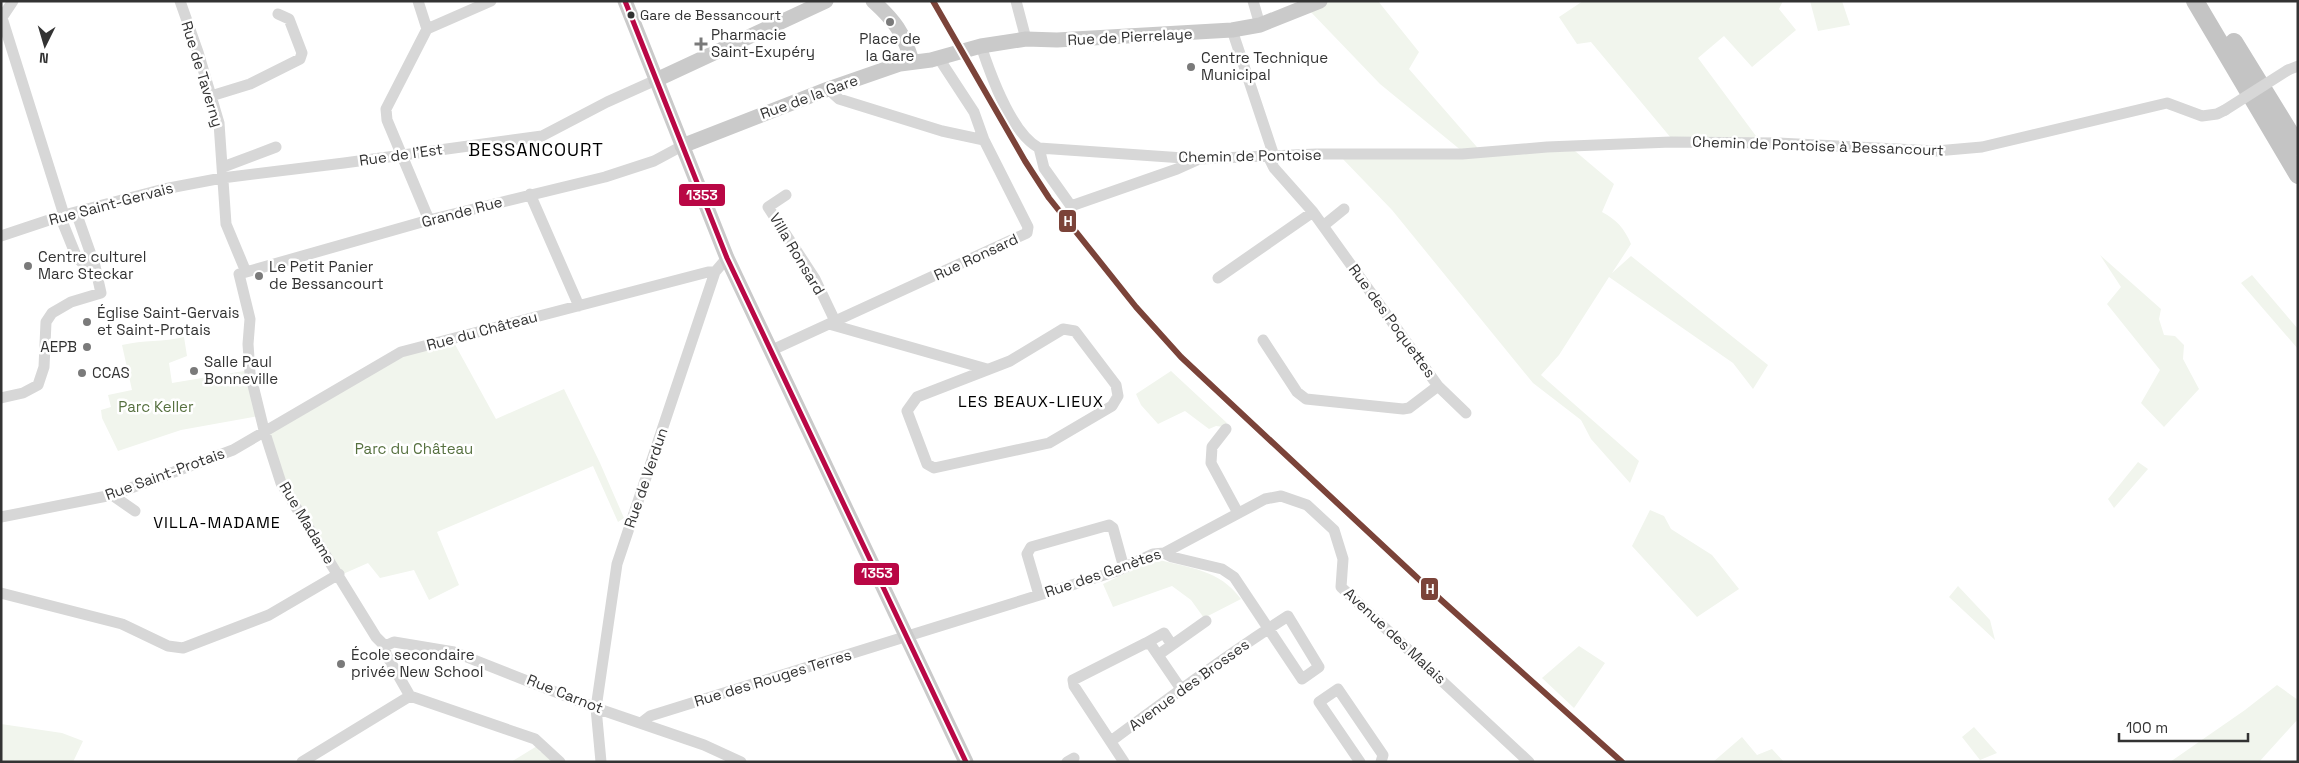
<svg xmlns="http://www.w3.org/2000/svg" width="2299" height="763" viewBox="0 0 2299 763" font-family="'Space Grotesk',sans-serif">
<rect width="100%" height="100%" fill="#fff"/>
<path fill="#f1f5ed" d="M1318,1H1378L1419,52L1409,69L1483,154L1575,151L1614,184L1602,212C1617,220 1624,228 1631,244L1612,273L1631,256L1768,365L1753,389L1733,363L1609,277L1559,355L1541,375L1639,461L1630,483L1591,439L1581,420L1533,383L1392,210L1339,155L1468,156L1380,84L1307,8Z
M1583,1H1783L1779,9L1796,30L1752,67L1724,36L1698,58L1756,136L1757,145L1671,138L1591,42L1577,44L1559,17Z
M1810,1H1842L1850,25L1818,31Z
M2100,255L2161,309L2159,319L2164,335L2175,336L2184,345L2183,359L2199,389L2164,427L2141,403L2160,370L2107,304L2121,287Z
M2252,275L2298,329V349L2241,283Z
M184,337L187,356L169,363L172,383L250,370L259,416L181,430L118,451L102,418L101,410L111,407L108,395L132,390L122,345C143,340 164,342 184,337Z
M452,339L496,419L564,389L600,463L624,518L618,522L593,466L437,532L459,585L429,600L414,570L380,578L368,563L343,574L281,483L264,430L401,352Z
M1171,371L1227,423L1224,427L1216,426L1209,429L1185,411L1158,424L1141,405L1136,394Z
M2138,462L2148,469L2114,508L2108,499Z
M1650,510L1664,516L1671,529L1712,555L1739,589L1697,617L1632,546Z
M1155,559C1189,568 1219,569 1241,599L1204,618L1191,600L1172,586L1113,607L1103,584Z
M1958,586L1990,620L1995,640L1949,597Z
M1579,646L1605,663L1574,708L1542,678Z
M2277,685L2298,700V719L2259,762H2170L2245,710Z
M1,724L62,733L83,741L73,762H1Z
M1974,727L1997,753L1980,760L1962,737Z
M1742,737L1757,755L1772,749L1784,762H1713Z
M537,746L540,752L543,751L556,762H511Z"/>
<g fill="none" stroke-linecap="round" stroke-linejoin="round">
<path stroke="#d7d7d7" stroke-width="11" d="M180,1L198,52L219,123L226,224L246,272
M418,1L427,29
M1016,1L1026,39
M1253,1L1260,25
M2,18L64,215
M1,19L13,1
M1232,30L1274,156
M981,46C991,76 1011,133 1039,148L1198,159L1316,154H1462L1547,147L1671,142L1778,143L1936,151L1982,147L2167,103L2202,116L2217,114L2225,110
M2288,70L2298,66
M828,89L839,99L942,131L984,140
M211,96L250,84L300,59L302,53L289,19L278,14
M1039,148L1044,168L1071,206L1177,169L1197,160
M1268,156L1274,168L1313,212L1438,386L1466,413
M223,167L276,147
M530,194L579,306
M786,195L768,207L815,279L835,321
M60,216L77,258L96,275
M429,220L387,120L386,109L427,29L491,1
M1323,226L1344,209
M1,236L64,215L164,189L222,178L344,163L542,136L607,102L656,80
M1218,278L1313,212
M829,324L987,369
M1063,329L1075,331L1116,385L1118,396L1112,406L1049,443L934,468L927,464L907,411L917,397L1010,361Z
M1263,340L1297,392L1306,399L1403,409L1409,408L1438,386
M770,351L1027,233L1028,227L984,140L974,112L938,57
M1,398L23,393L38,385L44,367L46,322L52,313L71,302L101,293L95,266L77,215L71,214
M1226,429L1212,447L1211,463L1238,513
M112,495L135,511
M1,517L112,495L233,450L401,352L708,272H715
M1,593L122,624L168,646L183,648L269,615L339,574
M1039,595L1027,554L1031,547L1109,525L1113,528L1124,568
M1146,643L1164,633L1172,645
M385,646L394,642L454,652L596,708L704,745L741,762
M1158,655L1206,621
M410,696L386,654L385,646L376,637L281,483L264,430L250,373L248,344L250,319L239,274L429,220L605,177L654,161L682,146
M410,696L535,739L560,762
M641,723L650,716L1117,571L1153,554L1164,553L1265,499L1281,496L1307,505L1334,530L1343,559L1341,587L1529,762
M1111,741C1169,698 1227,655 1288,616L1319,667L1302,679L1234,577L1222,569L1172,557L1164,553
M302,762L410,696
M601,762L596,708L617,564L715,272L727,258
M1067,762L1074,758
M1124,762L1074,686L1073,680L1146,643L1151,645L1181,689
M1360,762L1319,702L1338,689L1383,755L1381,762"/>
<path stroke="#cacaca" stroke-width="15" d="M625,1L727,258L966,762
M873,1C895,21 903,32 912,61
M656,80L826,1
M682,146L828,89L900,64L931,60L981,46L1026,39L1057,40L1232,30L1260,25L1320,1"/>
<path stroke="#c4c4c4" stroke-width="18" d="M2195,1L2298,175
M2234,42L2298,146"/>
<path stroke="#d7d7d7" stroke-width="11" d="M2225,110L2288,70"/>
<g stroke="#fff" stroke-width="9">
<path id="bus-1" d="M625,1L727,258L966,762"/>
</g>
<use href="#bus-1" stroke="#b90745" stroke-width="5"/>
<g stroke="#fff" stroke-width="10">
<path id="rail-1" d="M933,1L1025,161L1049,198L1136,307L1181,357L1440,599L1622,762"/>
</g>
<use href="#rail-1" stroke="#7b4339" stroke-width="6"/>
</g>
<circle fill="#333" stroke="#fff" stroke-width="2" cx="631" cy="15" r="4.5"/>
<g fill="#7a7a7a" stroke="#fff" stroke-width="2">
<circle cx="890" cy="22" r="5"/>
<path d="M698.5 36.5h5v5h5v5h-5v5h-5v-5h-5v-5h5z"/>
<circle cx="1191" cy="67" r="5"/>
<circle cx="28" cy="266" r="5"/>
<circle cx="259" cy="276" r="5"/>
<circle cx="87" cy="322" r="5"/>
<circle cx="87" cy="347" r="5"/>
<circle cx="194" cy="371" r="5"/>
<circle cx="82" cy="373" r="5"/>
<circle cx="341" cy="664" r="5"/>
</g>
<g text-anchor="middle" stroke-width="5" stroke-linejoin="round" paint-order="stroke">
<g font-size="14" fill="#333" stroke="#fff" text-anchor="start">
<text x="640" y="20">Gare de Bessancourt</text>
</g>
<g font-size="15" fill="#333" stroke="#fff" text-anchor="start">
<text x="711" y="40">Pharmacie<tspan x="711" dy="17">Saint-Exupéry</tspan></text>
<text x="890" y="44" text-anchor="middle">Place de<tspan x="890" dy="17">la Gare</tspan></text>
<text x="1201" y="63">Centre Technique<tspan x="1201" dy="17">Municipal</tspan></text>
<text x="38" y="262">Centre culturel<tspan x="38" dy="17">Marc Steckar</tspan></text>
<text x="269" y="272">Le Petit Panier<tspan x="269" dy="17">de Bessancourt</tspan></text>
<text x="97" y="318">Église Saint-Gervais<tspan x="97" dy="17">et Saint-Protais</tspan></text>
<text x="77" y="352" text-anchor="end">AEPB</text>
<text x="204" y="367">Salle Paul<tspan x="204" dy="17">Bonneville</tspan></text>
<text x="92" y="378">CCAS</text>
<text x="351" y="660">École secondaire<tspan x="351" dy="17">privée New School</tspan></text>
</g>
<g font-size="15" fill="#333" stroke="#fff">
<text transform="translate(1130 37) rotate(-3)" y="5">Rue de Pierrelaye</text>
<text transform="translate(202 74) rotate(73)" y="5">Rue de Taverny</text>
<text transform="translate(809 97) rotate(-20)" y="5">Rue de la Gare</text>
<text transform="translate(1818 146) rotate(2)" y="5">Chemin de Pontoise à Bessancourt</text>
<text transform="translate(401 155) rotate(-8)" y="5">Rue de l'Est</text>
<text transform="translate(1250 156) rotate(-1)" y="5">Chemin de Pontoise</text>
<text transform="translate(111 204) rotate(-15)" y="5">Rue Saint-Gervais</text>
<text transform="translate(462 212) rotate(-15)" y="5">Grande Rue</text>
<text transform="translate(797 254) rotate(59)" y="5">Villa Ronsard</text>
<text transform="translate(976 257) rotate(-25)" y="5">Rue Ronsard</text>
<text transform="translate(1392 321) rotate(54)" y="5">Rue des Poquettes</text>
<text transform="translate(482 331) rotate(-15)" y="5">Rue du Château</text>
<text transform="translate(165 474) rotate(-20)" y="5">Rue Saint-Protais</text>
<text transform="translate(646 478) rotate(-71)" y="5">Rue de Verdun</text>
<text transform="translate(307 523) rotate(59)" y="5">Rue Madame</text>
<text transform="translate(1103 573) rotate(-19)" y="5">Rue des Genètes</text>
<text transform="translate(1395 636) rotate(43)" y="5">Avenue des Malais</text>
<text transform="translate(773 678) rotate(-17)" y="5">Rue des Rouges Terres</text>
<text transform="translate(1189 685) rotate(-36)" y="5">Avenue des Brosses</text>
<text transform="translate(565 694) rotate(22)" y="5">Rue Carnot</text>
</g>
<g font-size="15" fill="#56703f" stroke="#fff">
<text x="156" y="412">Parc Keller</text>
<text x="414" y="454">Parc du Château</text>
</g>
<g font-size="16" letter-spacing="1" fill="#000" stroke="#fff">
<text x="1031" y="407">LES BEAUX-LIEUX</text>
<text x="217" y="528">VILLA-MADAME</text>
</g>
<g font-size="18" letter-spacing="1" fill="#000" stroke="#fff">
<text x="536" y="156">BESSANCOURT</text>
</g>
</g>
<g stroke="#fff" stroke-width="2">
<rect x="678" y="183" width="48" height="24" rx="5" fill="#b90745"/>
<rect x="1058" y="209" width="19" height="24" rx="5" fill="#7b4339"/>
<rect x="853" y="562" width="47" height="24" rx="5" fill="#b90745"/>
<rect x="1420" y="577" width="19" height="24" rx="5" fill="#7b4339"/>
</g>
<g font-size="14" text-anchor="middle" font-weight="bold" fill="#fff">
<text x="702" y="200">1353</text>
<text x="1068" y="226">H</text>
<text x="877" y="578">1353</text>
<text x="1430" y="594">H</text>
</g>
<rect width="2299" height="763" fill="none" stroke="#333333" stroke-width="5"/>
<g transform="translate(45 45) rotate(185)" stroke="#ffffff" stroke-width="4" paint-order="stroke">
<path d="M0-4L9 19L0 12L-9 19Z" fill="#333333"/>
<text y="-8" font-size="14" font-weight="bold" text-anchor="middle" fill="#333333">N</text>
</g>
<path d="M2119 733v8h129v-8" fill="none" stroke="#333333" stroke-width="2.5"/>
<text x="2126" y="733" font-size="15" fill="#333333" stroke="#ffffff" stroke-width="4" paint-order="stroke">100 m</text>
</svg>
